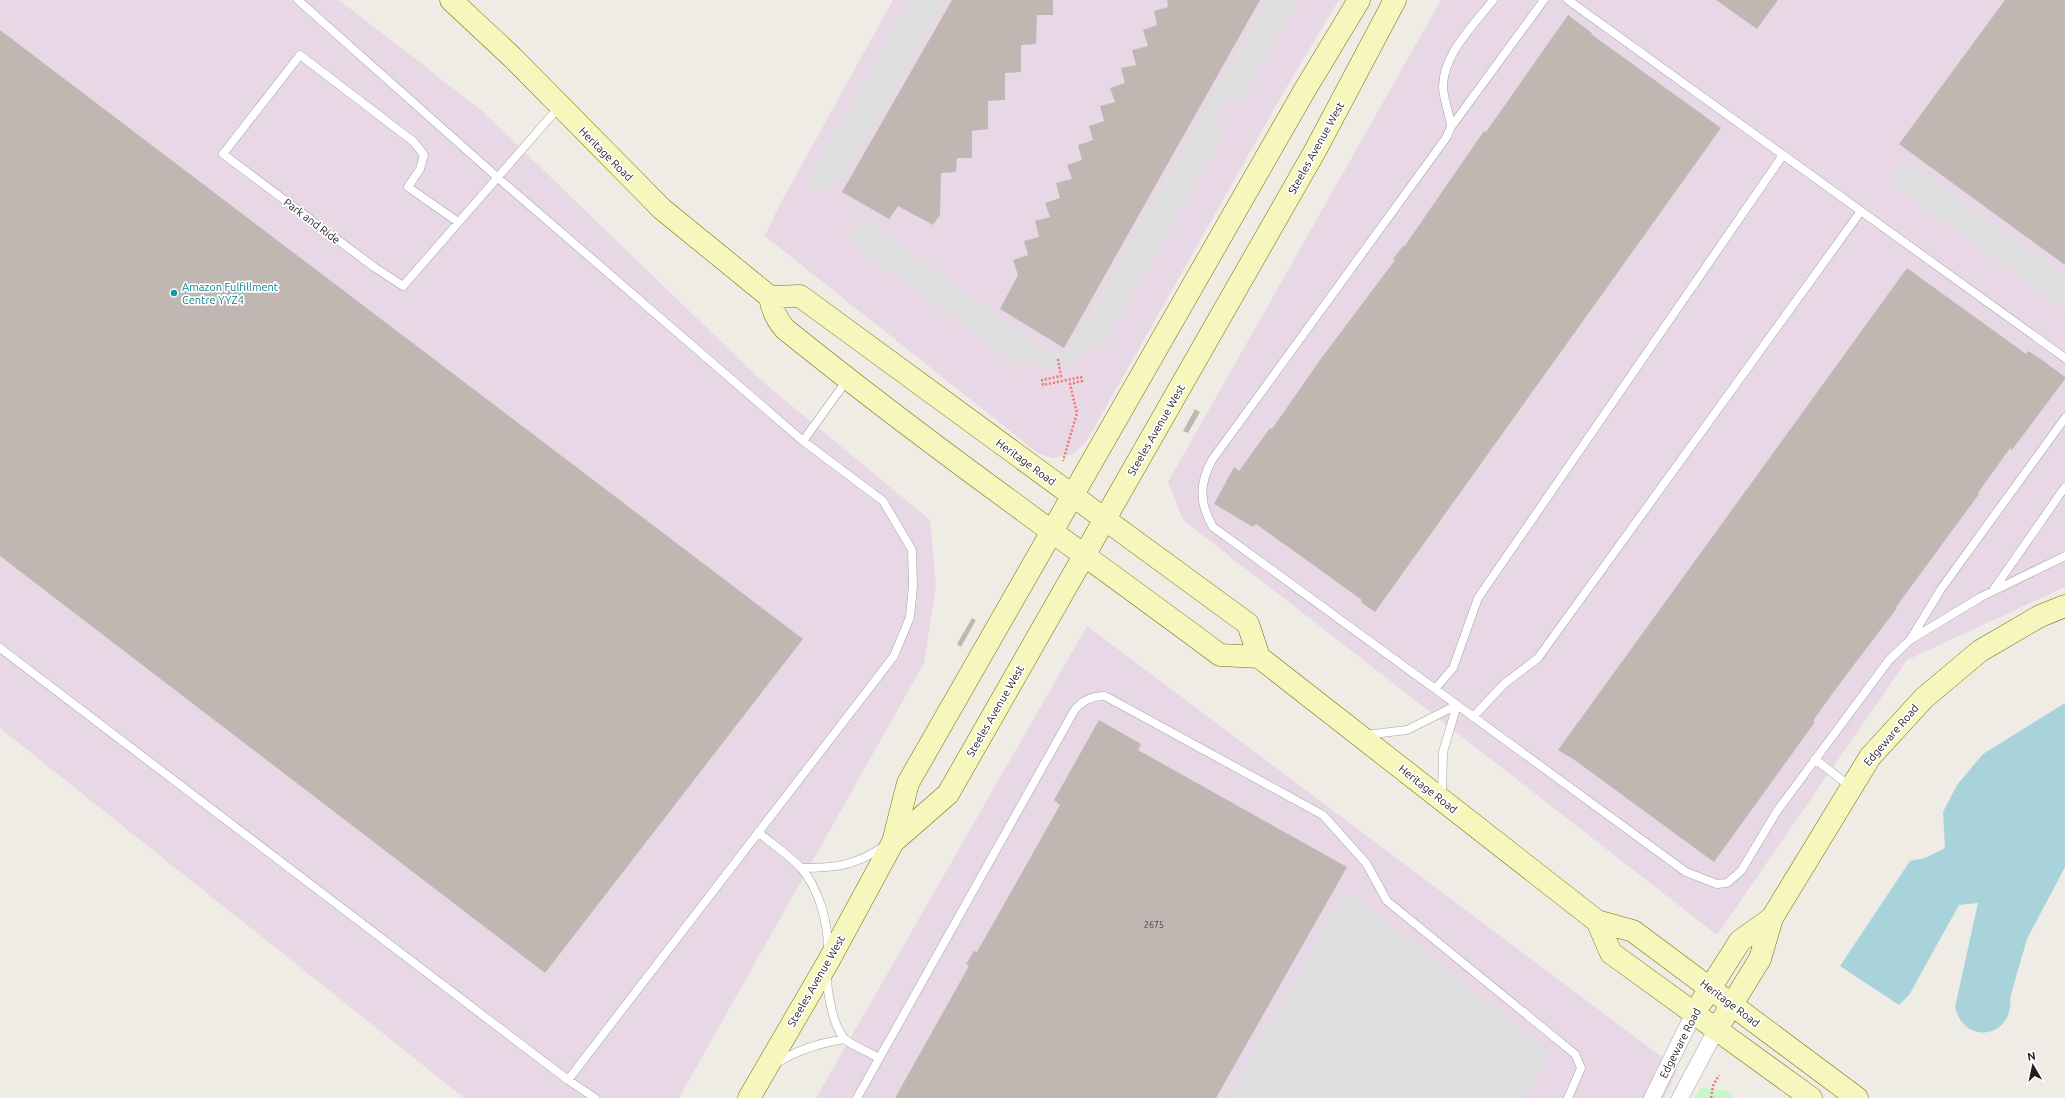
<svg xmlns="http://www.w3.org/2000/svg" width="2065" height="1098" viewBox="0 0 2065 1098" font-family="Ubuntu,sans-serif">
<rect width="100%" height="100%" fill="#efebe5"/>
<path fill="#e8d8e6" d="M0,0H339L481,110L763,382L930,520L936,586L924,663L679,1098H464L0,728Z
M893,0H1339L1293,76L1086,442L1073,454L1054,458L1039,454L765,236L779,206Z
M1441,0H2065V587L1907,660L1717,935L1183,520L1168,482Z
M1087,626L1678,1069L1664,1098H816Z"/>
<path fill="#c4f7c5" d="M1701,1088L1726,1091L1735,1098H1695Z"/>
<path fill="#dfdfdf" d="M911,0H945L841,183L817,191L805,185Z
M1267,0H1298L1240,104L1228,98L1213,126L1224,133L1100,350L1089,344L1078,360L1064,367L1048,369L1032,359L1023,370L845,238L862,218L1047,351L1061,352L1072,344Z
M1905,160L2065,275V309L1889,182Z
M1344,895L1362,902L1550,1052L1524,1098H1226Z"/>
<path fill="#a8d3db" d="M2065,703V867L2027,939L2010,998C2014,1038 1964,1046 1955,1007L1978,903L1959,905L1909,995L1899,1005L1840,966L1910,861L1925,858L1945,848L1943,812L1957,785L1983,754Z"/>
<path fill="#c0b7b2" d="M952,0H1053V15H1037L1036,44L1021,45V72L1005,73V100L988,101V129L972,131V158H957L956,172L941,173L940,215L933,225L898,206L889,219L842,192Z
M1167,0H1260L1064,348L1000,309L1018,275L1013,260L1028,255L1024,241L1039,237L1035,221L1050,217L1045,203L1060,198L1056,183L1072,179L1067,165L1082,160L1078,145L1093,140L1089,126L1104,121L1100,106L1115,102L1110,88L1125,83L1121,68L1136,65L1132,50L1148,46L1143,30L1157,25L1154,11L1168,7Z
M1716,0H1778L1757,29Z
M2005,0H2065V265L1899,144Z
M1568,15L1592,33L1591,34L1721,128L1375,612L1361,602L1362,600L1256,524L1253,527L1214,504L1234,467L1239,471L1270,428L1272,429L1320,360L1395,260L1393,259L1403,246L1404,247L1484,131L1486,132Z
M0,30L803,639L545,973L0,556Z
M1907,268L2026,354L2028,351L2038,357L2065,377V379L2012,450L2010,448L1978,493L1979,494L1896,607L1897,608L1832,694L1813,721L1815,722L1714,862L1573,759L1558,750Z
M1195,409L1200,412L1188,433L1183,431Z
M972,618L976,620L961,647L957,644Z
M1099,720L1141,744L1138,750L1347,867L1216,1098H895L969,966L966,964L974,951L977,952L1060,805L1054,800Z"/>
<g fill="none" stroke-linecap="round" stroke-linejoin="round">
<g stroke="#a3a3a3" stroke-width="9">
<path id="lane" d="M1493,0C1474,25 1443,54 1443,87C1443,99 1451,118 1451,127C1450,130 1447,135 1446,138L1212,460C1199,484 1199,503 1213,527L1686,872L1717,884L1727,883L1741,871L1777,811L1889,660L1910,640L1981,597L2065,556
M1568,0L2065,358
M1451,127L1544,0
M458,222L408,187L420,169L424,155L414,142L300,55L223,154L374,267L403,286L559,107
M803,441L847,380
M1994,589L2065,487
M1910,640L1941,589L2065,418
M0,648L568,1080L894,656L910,617L913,586L912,550L883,501L803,441L497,177L298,0
M1435,689L1453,668L1478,598L1783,155
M1473,717L1504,684L1538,658L1861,211
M1365,735L1407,730L1457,705
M1815,759L1851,787
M1442,797L1443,752L1457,705
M758,832C772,844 789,855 801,868C819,889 828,922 828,949
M801,868C835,868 854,866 883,847
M827,975C827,991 833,1029 846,1040C855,1047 869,1052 879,1058
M777,1063C798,1049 820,1043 845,1039
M568,1080L595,1098
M857,1098L1074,711C1082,700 1092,696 1105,696L1323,815L1366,863L1387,901L1575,1054L1581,1068L1568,1098"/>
</g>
<g stroke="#a3a3a3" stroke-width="17">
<path id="street" d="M1652,1098L1694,1013
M1680,1098L1716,1030"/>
</g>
<g stroke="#6e7209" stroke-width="23">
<path id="secondary" d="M451,0L512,57L662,209L770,297C772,310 776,319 785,329C926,443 1075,547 1220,655L1259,657
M770,297L800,296L1248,624L1259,657L1597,921L1633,931L1857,1098
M893,842L948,794L1315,151L1395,0
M1597,921L1611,953L1811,1098
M1702,1001L1740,941L1772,918
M1716,1030L1760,959L1772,918L1870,757L1924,698L1980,651L2040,616L2065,606
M749,1098L828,962L893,842L908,783L1303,93L1359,0"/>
</g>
<path stroke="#f47672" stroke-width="2.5" stroke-dasharray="2 2" stroke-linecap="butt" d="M1058,359L1061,376L1042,380L1043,385L1081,377L1082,381L1070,384L1077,413L1063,461
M1711,1098L1713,1086L1719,1075"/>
<use href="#lane" stroke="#fff" stroke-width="8"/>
<use href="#street" stroke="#fff" stroke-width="16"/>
<use href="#secondary" stroke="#f7f6bc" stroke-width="22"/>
</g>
<circle fill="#0f9aa8" stroke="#fff" stroke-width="1.5" cx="174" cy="293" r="4"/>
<g text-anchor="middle" stroke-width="3.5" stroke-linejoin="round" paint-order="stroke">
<g font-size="9" fill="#474544">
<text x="1154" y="928">2675</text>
</g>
<g font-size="11" fill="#1f1f1f" stroke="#fff">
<text transform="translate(1316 148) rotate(-61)" y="4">Steeles Avenue West</text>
<text transform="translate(606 154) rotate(45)" y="4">Heritage Road</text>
<text transform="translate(312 221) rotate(37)" y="4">Park and Ride</text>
<text transform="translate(1156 430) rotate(-60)" y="4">Steeles Avenue West</text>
<text transform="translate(1026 462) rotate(36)" y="4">Heritage Road</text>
<text transform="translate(995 711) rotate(-60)" y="4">Steeles Avenue West</text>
<text transform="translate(1891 735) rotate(-49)" y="4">Edgeware Road</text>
<text transform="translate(1428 789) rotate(38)" y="4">Heritage Road</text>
<text transform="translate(816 981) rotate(-60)" y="4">Steeles Avenue West</text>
<text transform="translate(1730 1003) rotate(37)" y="4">Heritage Road</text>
<text transform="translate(1680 1043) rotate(-63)" y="4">Edgeware Road</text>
</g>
<g font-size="11" fill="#0d838f" stroke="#fff" text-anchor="start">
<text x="182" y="291">Amazon Fulfillment<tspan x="182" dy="13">Centre YYZ4</tspan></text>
</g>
</g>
<g transform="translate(2033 1066) rotate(351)" stroke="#ffffff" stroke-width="3" paint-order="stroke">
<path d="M0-3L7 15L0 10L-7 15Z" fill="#1f1f1f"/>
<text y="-6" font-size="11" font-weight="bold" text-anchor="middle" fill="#1f1f1f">N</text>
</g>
</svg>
